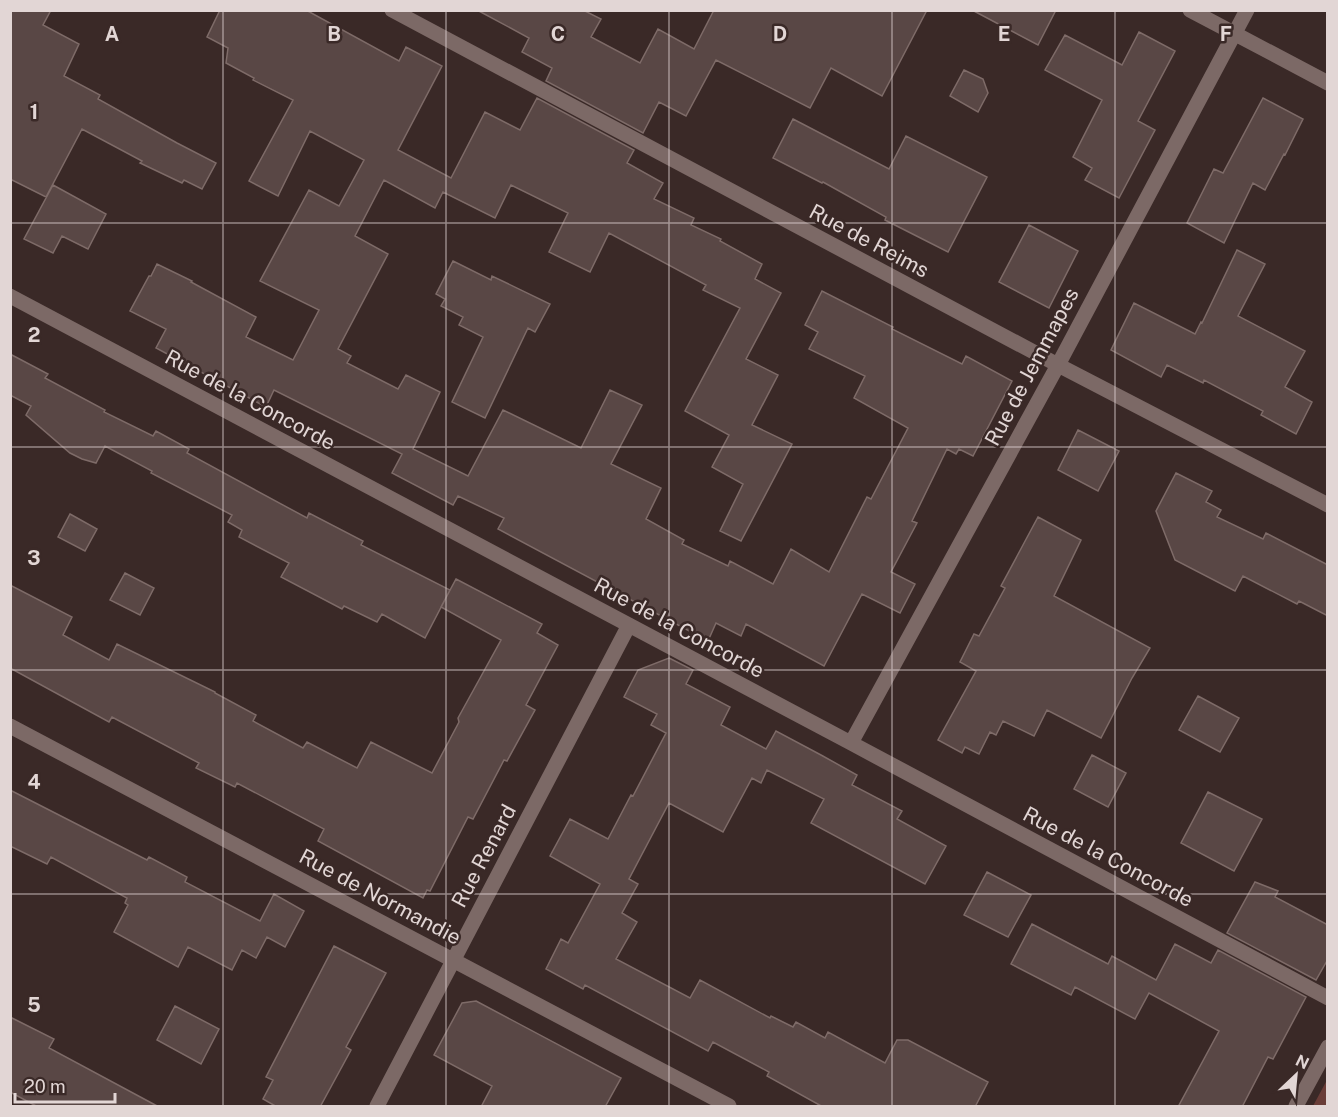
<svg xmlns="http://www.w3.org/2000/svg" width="1338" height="1117" viewBox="0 0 1338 1117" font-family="'Public Sans',sans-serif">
<rect width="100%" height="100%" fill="#3a2927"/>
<path fill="#6a3d38" d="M1327,1080V1106H1313Z"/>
<path fill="#594745" stroke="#7e6b68" stroke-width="1.5" d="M10,10H51L43,25L79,44L64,76L100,95L98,99L177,143L216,163L202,189L184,180L182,183L140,163L142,161L82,129L46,197L10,179Z
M220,10H306L399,61L406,47L442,66L398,150L451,178L485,112L520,130L537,98L634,150L627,163L663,183L654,199L694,218L691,225L721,239L720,241L762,264L755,279L781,293L746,359L778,375L752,425L792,444L741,541L720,531L743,484L712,467L729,435L685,411L740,308L703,290L706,285L609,233L590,272L549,252L568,213L511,185L495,218L443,192L435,208L384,180L355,236L388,254L338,349L351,356L347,363L398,389L406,375L440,392L413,449L468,476L503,410L581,448L610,390L642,405L611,464L661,488L646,519L684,540L682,544L728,566L730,561L773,584L791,549L829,572L867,497L871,499L908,428L854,398L865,376L809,349L818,332L805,325L822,291L893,327L892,329L962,364L966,356L1012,381L973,456L959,449L956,454L947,449L912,521L917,523L891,572L915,584L900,613L862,594L824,666L746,624L741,636L716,623L708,641L498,529L504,518L458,496L453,505L392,473L402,454L274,390L266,407L156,348L166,329L130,311L149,276H151L157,264L192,281L191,282L256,317L246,337L293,360L319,310L260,281L309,190L339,206L364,160L310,131L278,196L249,181L293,100L253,80L254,78L226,63L228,48L207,37Z
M477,10H583L601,19L591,37L640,63L658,29L694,49L714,10H927L882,96L831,68L810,108L716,60L686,116L659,102L643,133L546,81L552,68L522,52L529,38Z
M972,10H1056L1038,45Z
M1139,32L1175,51L1138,121L1155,130L1119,198L1085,180L1092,168L1073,157L1102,100L1045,70L1065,35L1122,65Z
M964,70L983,79L988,93L978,112L950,96Z
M1263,98L1303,119L1285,155L1284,154L1265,190L1253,183L1224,243L1187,223L1214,169L1223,173Z
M793,119L889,169L906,136L987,177L948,252L885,220L886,217L823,182L822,183L773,158Z
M53,185L106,214L88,249L62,236L53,253L24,239Z
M1029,225L1078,251L1049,308L999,282Z
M1237,250L1265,264L1238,316L1305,351L1285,387L1312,402L1296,434L1261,415L1263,411L1204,380L1203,383L1167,365L1161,377L1111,350L1134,303L1195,334L1201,322L1202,323Z
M453,261L491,280L492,276L550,304L535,332L528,328L485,418L452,402L483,337L459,325L463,317L441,306L445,299L436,294Z
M10,354L48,374L45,378L105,410L104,412L153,436L156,431L189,449L187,453L307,518L309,513L363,541L361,545L450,590L425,638L382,614L377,622L344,606L342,609L281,577L289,563L239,537L242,530L228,522L232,515L151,473L152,471L105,446L96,463L82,459L70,453L26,415L31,406L10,395Z
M1078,430L1119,451L1098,491L1058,470Z
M1176,473L1212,491L1206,502L1221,510L1217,517L1263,539L1266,533L1328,565V616L1299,601L1297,604L1243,576L1235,591L1175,560L1156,511Z
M70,514L97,529L85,551L58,537Z
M1038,517L1081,540L1054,596L1150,648L1132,678L1101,738L1047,710L1034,736L1003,721L996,735L990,732L979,754L965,747L962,753L938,740L976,671L960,662L974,634L979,636L1005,588L1001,586Z
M125,573L154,588L140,615L110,600Z
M456,579L542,624L537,633L558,645L526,705L535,710L507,761L504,760L473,819L468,817L430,891L427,890L423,898L318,841L324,829L237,783L235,787L196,768L199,763L112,717L109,722L10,668V585L72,617L63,635L109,660L117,644L215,692V693L256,715L253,721L303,748L307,742L357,768L371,742L432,773L459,722L458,718L501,640L441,607Z
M669,658L693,670L686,684L730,707L721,725L766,749L776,731L821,755L857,775L852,785L902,811L897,819L946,846L925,884L811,823L824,799L767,770L761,783L752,778L723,832L669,803L629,879L638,884L622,913L637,922L616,959L690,998L700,980L770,1018L771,1016L793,1027L796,1022L825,1038L828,1032L885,1063L897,1040H908L988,1082L975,1107H823L767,1076L769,1072L713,1042L708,1051L585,985L583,989L546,969L561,939L568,943L600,884L550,856L570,819L608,839L631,795L633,796L666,733L651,725L657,714L624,697L638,670Z
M1198,696L1239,718L1220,752L1179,730Z
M1092,755L1126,773L1108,807L1074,789Z
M10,790L147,860L149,857L187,877L185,882L260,921L274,894L304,911L285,947L267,937L256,958L242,950L232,970L188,947L178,967L114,932L128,905L125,903L127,898L51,857L47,864L10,846Z
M1208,792L1262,819L1234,871L1181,843Z
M987,872L1031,895L1008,937L964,915Z
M1255,882L1278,891L1275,897L1328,925V959L1316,980L1227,933Z
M1032,924L1108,964L1112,956L1156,980L1175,944L1211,963L1218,950L1306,997L1273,1059L1268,1057L1242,1107H1178L1219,1031L1149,993L1135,1019L1075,987L1071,995L1011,964Z
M334,946L386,973L346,1047L351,1050L320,1107H277L263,1099L273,1080L266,1077Z
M476,1001L621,1078L605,1107H481L492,1086L434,1055L462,1003Z
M175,1006L219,1029L201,1064L157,1040Z
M10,1017L54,1039L49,1048L159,1107H38L10,1092Z"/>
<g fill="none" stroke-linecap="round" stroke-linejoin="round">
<path stroke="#7c6966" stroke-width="15" d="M392,10L1058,365L1328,505
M1190,10L1328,83
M10,296L851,743L1328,998
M10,726L729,1106
M851,743L1058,365L1247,10
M377,1106L629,625
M1296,1106L1328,1047"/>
</g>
<path fill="none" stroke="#e2d6d5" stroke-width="1.5" stroke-opacity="0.55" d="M223,10V1106M446,10V1106M669,10V1106M892,10V1106M1115,10V1106M10,223H1328M10,447H1328M10,670H1328M10,894H1328"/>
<g text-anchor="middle" stroke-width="5" stroke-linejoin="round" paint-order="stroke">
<g font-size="21" fill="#e2d6d5" stroke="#3a2927">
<text transform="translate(869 241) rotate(28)" y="7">Rue de Reims</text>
<text transform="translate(1032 367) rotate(-62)" y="7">Rue de Jemmapes</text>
<text transform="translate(250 400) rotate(28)" y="7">Rue de la Concorde</text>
<text transform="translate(679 628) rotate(28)" y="7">Rue de la Concorde</text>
<text transform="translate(484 856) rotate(-62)" y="7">Rue Renard</text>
<text transform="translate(1108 857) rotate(28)" y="7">Rue de la Concorde</text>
<text transform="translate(380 897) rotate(28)" y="7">Rue de Normandie</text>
</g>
</g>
<g font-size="20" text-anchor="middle" font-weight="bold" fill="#e2d6d5" stroke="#3a2927" stroke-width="5" stroke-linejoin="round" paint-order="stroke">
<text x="112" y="41">A</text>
<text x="334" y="41">B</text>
<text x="558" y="41">C</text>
<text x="780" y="41">D</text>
<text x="1004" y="41">E</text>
<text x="1226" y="41">F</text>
<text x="34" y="119">1</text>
<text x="34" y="342">2</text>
<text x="34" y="565">3</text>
<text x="34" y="789">4</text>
<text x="34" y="1012">5</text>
</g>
<rect width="1338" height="1117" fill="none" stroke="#e2d6d5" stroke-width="24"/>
<g transform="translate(1296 1075) rotate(26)" stroke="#3a2927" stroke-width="4.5" paint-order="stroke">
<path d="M0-4.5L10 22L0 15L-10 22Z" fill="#e2d6d5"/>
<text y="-9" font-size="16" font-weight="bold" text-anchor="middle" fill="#e2d6d5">N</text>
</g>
<path d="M15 1093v9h100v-9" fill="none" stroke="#e2d6d5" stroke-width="3"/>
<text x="24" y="1093" font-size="18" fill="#e2d6d5" stroke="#3a2927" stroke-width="4.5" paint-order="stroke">20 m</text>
</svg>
